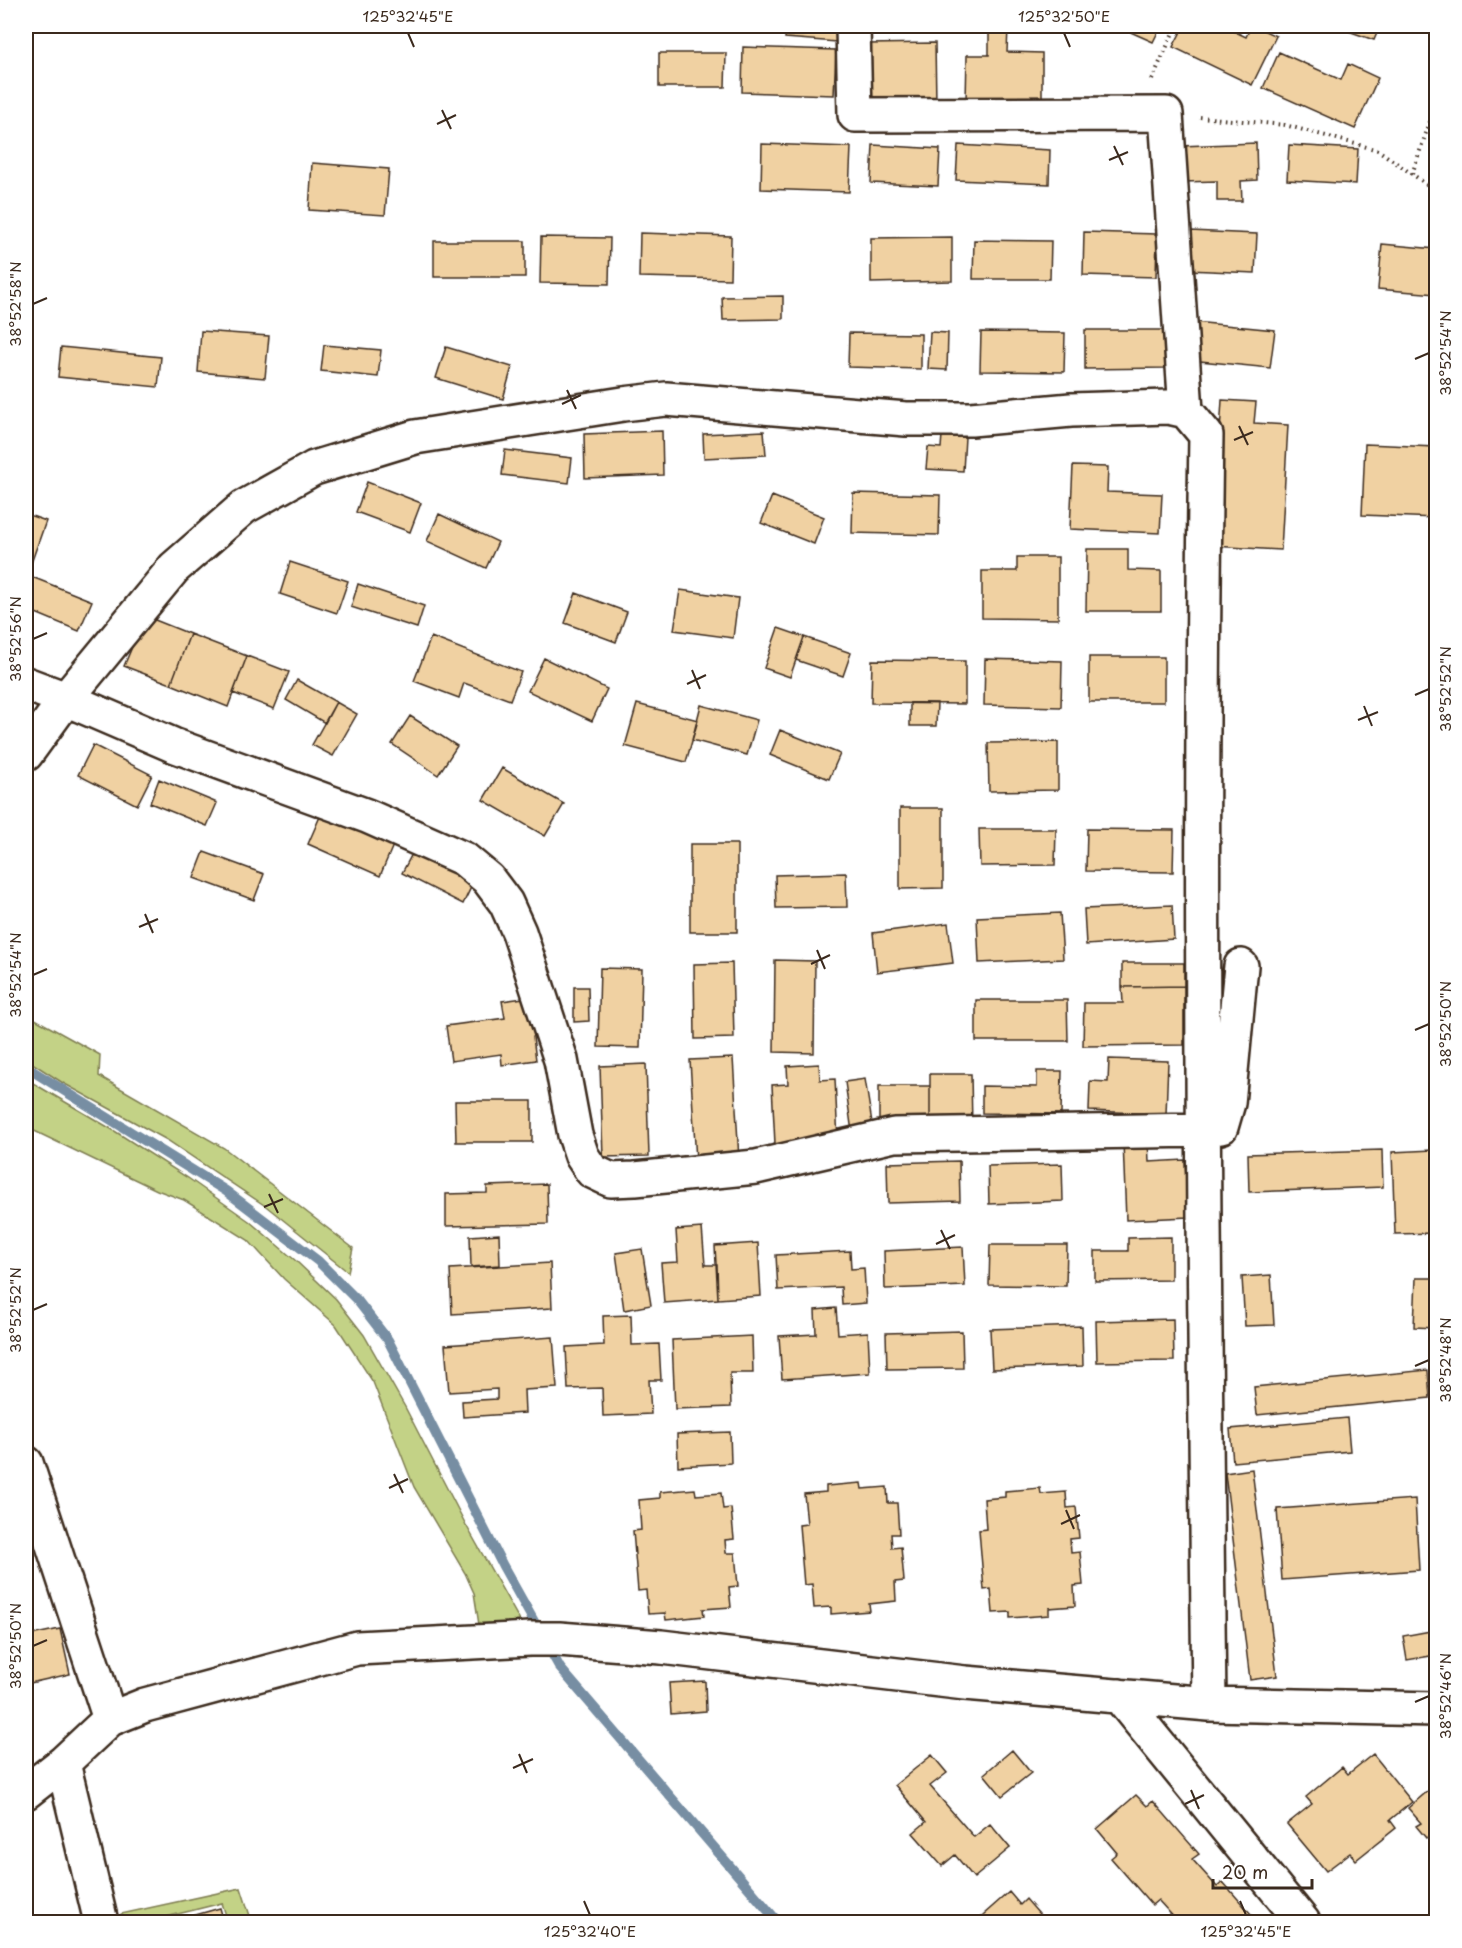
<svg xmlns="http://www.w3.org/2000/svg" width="1462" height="1948" viewBox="0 0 1462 1948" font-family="'Playpen Sans',sans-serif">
<rect width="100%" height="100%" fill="#fff"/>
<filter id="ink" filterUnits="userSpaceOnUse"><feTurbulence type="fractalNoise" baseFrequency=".0167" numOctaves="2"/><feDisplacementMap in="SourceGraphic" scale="12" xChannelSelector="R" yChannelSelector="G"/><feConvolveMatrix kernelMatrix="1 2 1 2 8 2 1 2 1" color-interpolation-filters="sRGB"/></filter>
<g filter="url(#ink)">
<path fill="#c3d286" stroke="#7f7e52" stroke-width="1.5" d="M26,1014L100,1055L99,1076L224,1148L353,1248L348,1272L267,1207L167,1140L63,1083L26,1059Z
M26,1079L113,1130L188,1178L249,1221L296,1261L336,1299L364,1335L405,1407L466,1525L525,1630L480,1631L474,1593L465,1573L414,1487L373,1382L336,1325L284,1279L248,1240L184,1200L157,1190L26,1127Z
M241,1888L252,1922H228L222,1903L146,1922H123L121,1914Z"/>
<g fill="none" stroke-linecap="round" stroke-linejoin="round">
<path stroke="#778ea3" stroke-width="10" d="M26,1067L226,1191L318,1261L357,1300L388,1340L503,1566L560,1668L778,1922"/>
</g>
<path fill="#f0d1a2" stroke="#3b2a1e" stroke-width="1.5" d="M786,26L838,28L837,42L785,38Z
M1117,26H1161L1153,42Z
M1184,26H1223L1246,37L1251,26H1254L1276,36L1252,85L1173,47Z
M1334,26H1380L1374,40Z
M989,27H1008L1007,52L1042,53V102L966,101L967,55H989Z
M935,43L936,103L868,105L867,44Z
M743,47L836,50L834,95L742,92Z
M1279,52L1341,80L1348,64L1378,78L1355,129L1263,88Z
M659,53H726L725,87H659Z
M1256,143L1257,180L1241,181L1242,201H1217V181L1183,182L1181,146Z
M762,144L851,147L849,192L761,189Z
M873,145L940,149L938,186L871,183Z
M958,145L1050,150L1049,184L956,180Z
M1289,145L1358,149L1356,184L1287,180Z
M312,163L389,169L385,215L309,210Z
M1190,231L1257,234L1255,273L1188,270Z
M1084,232L1157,234L1156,277L1083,275Z
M640,233L731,236L730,279L639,277Z
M541,237L610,238L609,284L540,283Z
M952,237V281L871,283V238Z
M974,240L1051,241L1050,279H973Z
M434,241H525V277H434Z
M1382,244L1436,249V294L1378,289Z
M783,296V319L723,320L722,297Z
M1194,322L1275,330L1270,368L1190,360Z
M1085,330H1166V368L1085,369Z
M201,331L269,336L265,378L198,372Z
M930,332L948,333L947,370L928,369Z
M981,332L1065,333L1064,372L980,371Z
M849,333L921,334V369L848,367Z
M324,345L381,350L378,377L321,371Z
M61,347L161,357L158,387L58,377Z
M446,347L512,367L503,399L436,378Z
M1222,400L1256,402L1254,423L1288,425L1281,550L1213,546Z
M662,431L663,475L585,478L584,434Z
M764,431L766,455L704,458L703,434Z
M942,435L965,437L963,471L926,469L928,447L941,448Z
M1365,444L1436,447V518L1362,515Z
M505,450L572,458L569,483L502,475Z
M1073,466L1108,467L1107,492L1162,494L1160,533L1070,529Z
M367,482L421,503L410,532L356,512Z
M853,493L940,495L939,535L852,533Z
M772,496L824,517L814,544L761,523Z
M26,514L46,521L29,569L26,568Z
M439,514L498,542L486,568L427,541Z
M1087,549H1128V570L1161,571V611H1086Z
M1017,557H1058V619L982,618V571H1017Z
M290,562L348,581L337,613L280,594Z
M32,577L92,601L79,631L26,609V593Z
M358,584L424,606L417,628L351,607Z
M680,590L738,598L733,638L674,630Z
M576,593L627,612L616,642L565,623Z
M145,616L190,634L171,684L124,666Z
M778,628L804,637L790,677L764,668Z
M190,634L247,656L228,707L171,684Z
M431,637L521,672L510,700L464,683L459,698L414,681Z
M804,637L851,653L843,676L796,660Z
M247,656L289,672L274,709L233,693Z
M1089,657H1164V702H1089Z
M544,658L607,689L592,721L528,691Z
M985,659L1062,661L1061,707L984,705Z
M872,660L965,661V704L871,703Z
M297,680L336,702L325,723L286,700Z
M336,702L357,714L333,756L312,745Z
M910,703H937L936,726H910Z
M637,704L698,720L686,762L625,746Z
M701,705L757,720L747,755L692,740Z
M410,716L457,746L438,775L392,744Z
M780,730L840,754L829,779L770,755Z
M1058,742V790L989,791L988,743Z
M93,745L152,775L137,805L78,775Z
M502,768L564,804L545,836L483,800Z
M159,779L217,803L207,826L150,803Z
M900,808H943V888L900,889Z
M322,812L394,843L380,876L308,844Z
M979,829H1056L1055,865L980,866Z
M1087,829L1174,830L1173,872L1086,871Z
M690,844H737V932H690Z
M414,850L474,881L463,904L402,873Z
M204,852L264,874L254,900L194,878Z
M846,873L847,907L776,908L775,875Z
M1172,905L1174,939L1086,945L1084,909Z
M1060,913L1063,959L979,963L977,917Z
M948,923L953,963L877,972L873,933Z
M775,960L815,961L814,1053L774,1052Z
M732,963L734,1038L695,1039L694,964Z
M1122,963H1184V986L1122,987Z
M600,968L642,969L640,1048L598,1047Z
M1184,986V1045L1083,1046L1084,1003H1123L1122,987Z
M574,987H588L589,1021L574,1022Z
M538,996L543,1035L533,1037L536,1060L502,1065L501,1054L451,1061L446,1026L505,1018L502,1001Z
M976,1000H1067L1068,1041H976Z
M733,1058L739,1159L696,1161L690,1060Z
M1109,1059L1168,1061L1166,1114L1089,1111L1090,1081L1108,1082Z
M646,1064L649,1156L603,1157L600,1066Z
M819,1064L820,1080L835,1079L838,1141L775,1144L772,1085L788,1084L787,1066Z
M1037,1071H1062L1061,1114L982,1113V1086L1037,1087Z
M930,1074H971L972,1128L930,1129Z
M865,1079L873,1129L852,1132L845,1082Z
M879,1086H930V1129H879Z
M455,1101H532V1142H456Z
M1148,1140L1149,1162L1185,1160L1188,1217L1126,1220L1123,1141Z
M1382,1150L1383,1187L1249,1192L1248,1154Z
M1433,1150L1436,1233L1395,1234L1392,1152Z
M959,1161L960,1201L888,1203L887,1163Z
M1062,1164L1063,1201L989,1204L988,1166Z
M547,1184L548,1224L446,1226V1194L487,1193V1186Z
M702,1228L705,1265H717L718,1299L664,1303L661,1263L678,1262L676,1230Z
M499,1234L500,1265L471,1267L470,1236Z
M1171,1237V1280L1095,1281V1251H1128V1238Z
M758,1243L761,1296L718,1299L715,1246Z
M990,1245H1067L1066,1286L989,1285Z
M963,1247L965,1286L885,1289L884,1251Z
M642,1249L651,1305L624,1310L616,1253Z
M850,1251L851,1269L864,1268L866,1303L842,1305L841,1287L778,1290L776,1255Z
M550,1263L552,1308L452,1314L450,1269Z
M1271,1275L1274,1325L1245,1326L1242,1277Z
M1416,1278H1436V1328L1414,1327Z
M836,1308L838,1334L868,1332L870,1373L782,1379L779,1336L816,1334L815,1310Z
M631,1315L632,1345L659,1344L661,1380H649L651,1414L603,1416L602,1388L568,1389L566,1347L604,1345L603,1316Z
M1173,1319L1174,1361L1097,1362L1096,1321Z
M1082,1326L1083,1366L992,1369L990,1329Z
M962,1331L963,1368L887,1369L886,1333Z
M752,1336L753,1373H730L731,1407L675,1409L672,1340Z
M553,1337L557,1388L524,1390L525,1413L463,1417L462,1401L497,1399V1389L449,1392L445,1345Z
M1428,1370L1430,1398L1257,1415L1254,1387Z
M1347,1418L1350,1451L1233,1462L1230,1429Z
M730,1432L731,1463L678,1466L677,1434Z
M1252,1469L1277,1676L1250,1680L1225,1473Z
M861,1483L862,1489L887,1487L888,1503H897L899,1534H891L892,1548L901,1547L904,1581L895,1582L896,1601L869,1604L870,1611L831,1614V1607L814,1608L812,1584L804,1585L799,1525L807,1524L804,1494L826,1492V1486Z
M1040,1488L1041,1494L1066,1492L1067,1508L1076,1507L1079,1538L1070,1539L1071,1553L1080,1552L1083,1585L1074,1586L1075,1606L1049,1608V1615L1010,1618V1612L993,1613L991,1589L984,1590L979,1530L986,1529L984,1499L1005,1497V1491Z
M695,1489L696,1495L721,1493L723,1509L731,1508L734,1539L725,1540L726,1553H735L738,1586L729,1587L731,1607L703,1609L704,1616L666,1620L665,1613L648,1614L646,1590L638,1591L633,1531L641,1530L639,1500L660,1498V1492Z
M1415,1499L1419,1570L1282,1580L1277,1509Z
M60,1629L70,1674L30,1683L26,1664V1636Z
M1436,1630V1655L1407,1660L1403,1636Z
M705,1681L706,1711L671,1714L669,1683Z
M1012,1750L1031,1773L1002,1796L984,1774Z
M1373,1754L1412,1802L1390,1820L1396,1828L1356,1860L1350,1853L1326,1871L1287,1824L1312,1804L1306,1797L1342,1767L1348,1774Z
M932,1755L947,1773L930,1786L974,1837L990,1824L1010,1848L974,1878L955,1855L942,1866L913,1833L926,1822L895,1785Z
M1436,1784V1842L1431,1835L1426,1838L1416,1826L1421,1823L1408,1808Z
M1136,1795L1147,1806L1153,1801L1199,1854L1192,1859L1217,1887L1223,1882L1258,1922H1178L1158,1900L1152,1905L1111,1858L1117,1853L1097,1829Z
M1009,1892L1020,1905L1026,1899L1046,1922H975Z
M220,1908L224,1922H194L192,1916Z"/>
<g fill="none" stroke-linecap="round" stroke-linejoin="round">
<g stroke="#3b2a1e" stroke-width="38">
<path id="minor" d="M853,26L855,115L1166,114L1186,411
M26,684L66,699L173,745L367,816L464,859L488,879L506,903L519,932L561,1060L575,1135L582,1156L592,1171L611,1180L635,1179L756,1167L894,1135L1202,1130L1221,1127L1228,1103L1241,966
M26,754L66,699L174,568L244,507L314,468L415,437L623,404L666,399L906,419H971L1071,410L1168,407L1186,411L1206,435C1199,858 1204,1281 1209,1704
M26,1463L110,1719
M1119,1696L1303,1922
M63,1763L101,1922
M26,1792L63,1763L110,1719L145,1705L357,1648L530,1639H559L661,1647L965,1683L1209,1704L1436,1709"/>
</g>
<path stroke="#3b2a1e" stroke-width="4" stroke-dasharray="1.5 4.5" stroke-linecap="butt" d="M1152,80L1176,26
M1200,117L1285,125L1378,150L1436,191
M1412,174L1436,104"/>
<use href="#minor" stroke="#fff" stroke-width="33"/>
</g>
</g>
<path fill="none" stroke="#3b2a1e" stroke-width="2" d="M408,33L414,47M1064,33L1070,47M442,110L451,129M437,124L456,115M1114,146L1123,165M1109,160L1128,152M33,304L47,298M1415,359L1429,353M567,390L576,409M562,404L581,395M1239,426L1248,445M1234,440L1253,432M33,639L47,633M692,670L700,689M687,684L706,675M1415,695L1429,689M1364,706L1372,726M1358,720L1378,712M145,914L153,933M139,927L158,919M817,950L825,969M811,964L830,955M33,975L47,969M1415,1030L1429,1024M269,1194L278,1213M264,1207L283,1199M941,1230L950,1249M936,1244L955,1235M33,1310L47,1304M1415,1366L1429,1360M394,1474L403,1493M389,1488L408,1479M1066,1510L1074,1529M1061,1524L1080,1515M33,1646L47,1640M1415,1702L1429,1696M519,1754L527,1773M513,1768L533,1759M1191,1790L1199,1809M1185,1804L1204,1795M584,1901L590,1915M1240,1901L1246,1915"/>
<rect width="1462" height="1948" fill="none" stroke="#fff" stroke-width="66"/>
<path d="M1213 1879v9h99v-9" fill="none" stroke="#3b2a1e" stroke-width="3"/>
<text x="1222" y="1879" font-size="18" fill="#3b2a1e" stroke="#ffffff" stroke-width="4.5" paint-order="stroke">20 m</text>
<rect x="33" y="33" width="1396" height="1882" fill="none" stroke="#3b2a1e" stroke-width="2"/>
<g font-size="15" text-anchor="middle" fill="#3b2a1e">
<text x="408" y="22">125°32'45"E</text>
<text x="1064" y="22">125°32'50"E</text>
<text transform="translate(16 304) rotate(-90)" y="5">38°52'58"N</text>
<text transform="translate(1446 353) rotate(-90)" y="5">38°52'54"N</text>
<text transform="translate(16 639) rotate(-90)" y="5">38°52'56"N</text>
<text transform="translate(1446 689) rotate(-90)" y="5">38°52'52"N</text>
<text transform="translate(16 975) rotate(-90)" y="5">38°52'54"N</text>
<text transform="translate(1446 1024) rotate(-90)" y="5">38°52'50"N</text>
<text transform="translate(16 1310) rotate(-90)" y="5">38°52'52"N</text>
<text transform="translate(1446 1360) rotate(-90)" y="5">38°52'48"N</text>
<text transform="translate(16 1646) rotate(-90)" y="5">38°52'50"N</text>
<text transform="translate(1446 1696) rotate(-90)" y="5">38°52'46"N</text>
<text x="590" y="1937">125°32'40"E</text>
<text x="1246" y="1937">125°32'45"E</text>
</g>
</svg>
